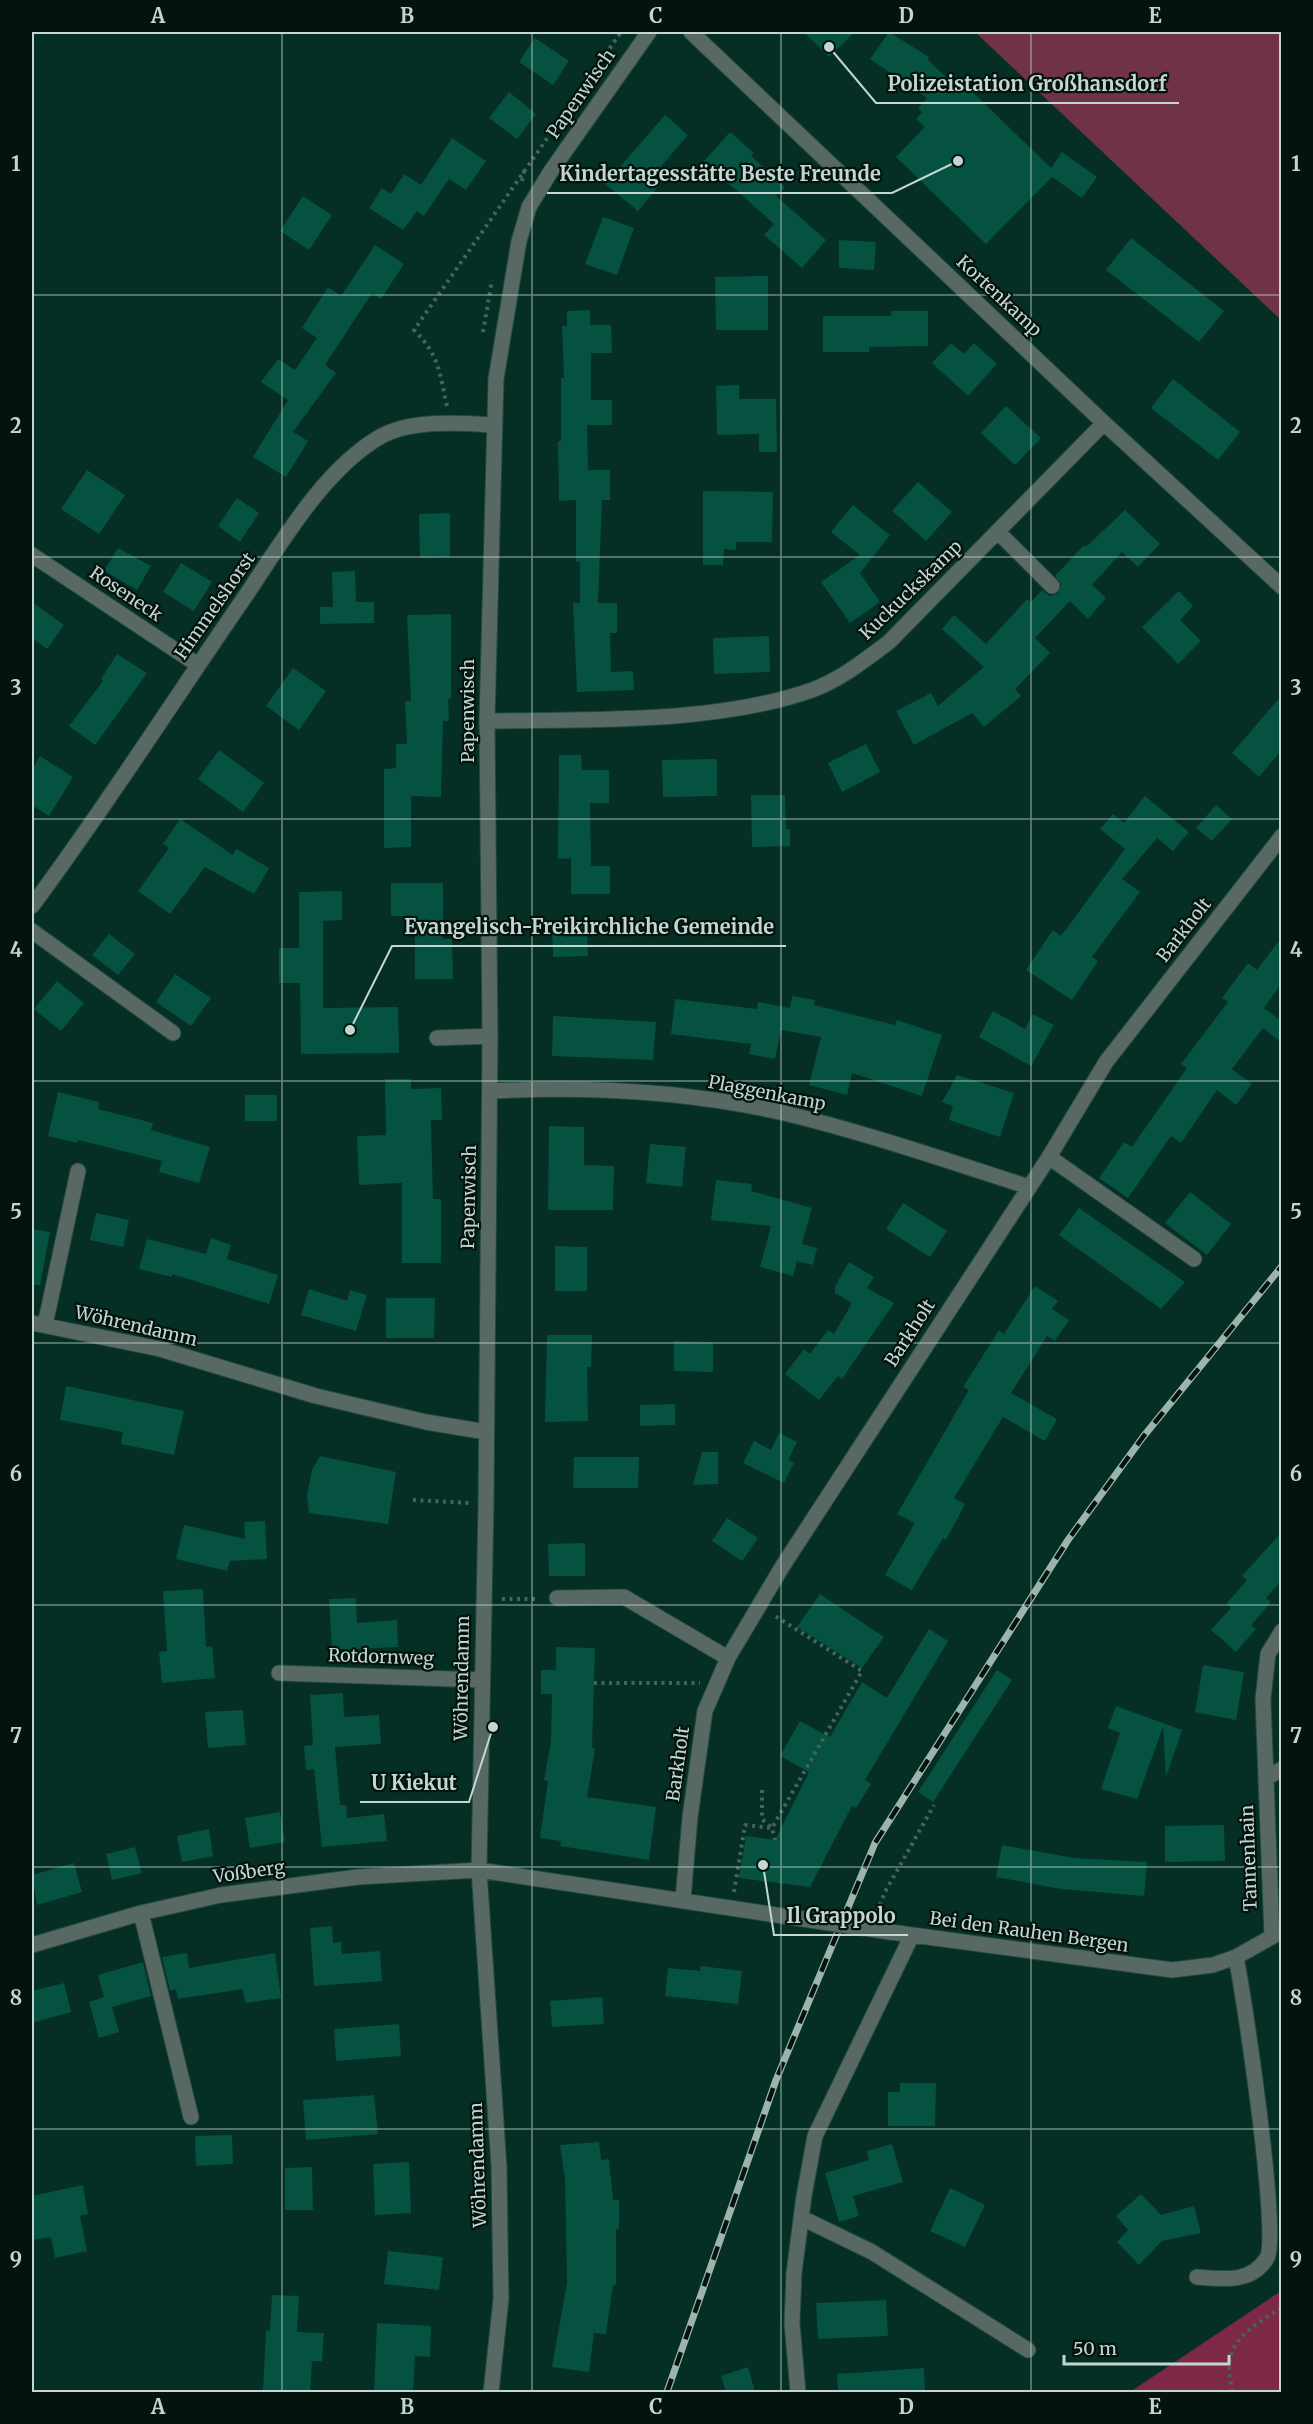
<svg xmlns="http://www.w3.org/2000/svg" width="1313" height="2424" viewBox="0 0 1313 2424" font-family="Merriweather,serif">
<rect width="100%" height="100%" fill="#052e24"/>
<path fill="#6f3246" d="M975,32H1281V320Z"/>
<path fill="#7e2848" d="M1281,2291V2392H1130Z"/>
<path fill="#055241" d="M804,32H855L829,57Z
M889,32L929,57L928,60L951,82L957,77L1051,168L1062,152L1097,177L1082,198L1052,177L986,244L896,157L925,127L916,119L922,112L918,108L927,98L870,59Z
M535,38L569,61L553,85L519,62Z
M509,92L536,114L517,139L489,118Z
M665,115L688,135L658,170L666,177L638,211L605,184Z
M730,132L754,153L751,156L785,187L776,196L826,240L802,268L764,235L774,224L704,161Z
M452,138L486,161L466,190L449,179L424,216L417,211L403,230L369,208L382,188L391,194L404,174L421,185Z
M303,196L332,215L309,250L280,231Z
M603,217L634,228L617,275L585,264Z
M1131,238L1224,311L1199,342L1106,270Z
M839,240L876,242L874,270L839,268Z
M375,245L404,264L381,299L372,293L325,365L336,373L293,432L308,441L286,477L253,457L288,400L261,382L278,359L295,370L317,338L302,328L328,287L341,296Z
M768,276V330H716L715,277Z
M590,310V325H611L612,353H591V400H612V425H587L588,470H610V500H602L598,603H617V633H610L611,672L633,671L634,690L577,692L573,603H580V562H576V500L559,501L558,441H561V378H564L562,326H567V311Z
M891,311H928V346L869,347V352H823V316H891Z
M951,343L964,354L974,343L997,364L968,396L932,363Z
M1173,379L1240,432L1218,460L1151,408Z
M739,385V399H776L777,452H759V434L717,435L716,386Z
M1006,406L1041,438L1015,465L981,433Z
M87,470L125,495L99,534L61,509Z
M918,482L952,512L926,541L892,511Z
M703,491L773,492L772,542H736V550L724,549L723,565H703Z
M237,498L259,513L240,542L218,526Z
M853,505L890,535L860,573L880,602L850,623L821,582L860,555L831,532Z
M1125,510L1160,544L1138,567L1122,552L1092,585L1106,598L1088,619L1070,601L1035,638L1050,653L1015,689L1021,696L984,727L972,713L914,745L896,711L931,693L938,706L984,667L942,629L954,615L986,644L1027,599L1031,602L1042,590L1050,596L1058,593L1061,584L1055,576L1084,545L1086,547Z
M450,513V557L420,558L419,514Z
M118,548L151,566L137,590L104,571Z
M181,563L212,582L194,611L163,592Z
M355,571L356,602H374V623L320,624V607H333L332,572Z
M1179,591L1193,606L1180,620L1201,641L1178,664L1142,627Z
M32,602L64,625L47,649L32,638Z
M451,614V699H448L449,721H443L441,797L411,796V847L384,848V769L396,768V744H407L405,701H411L407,615Z
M769,636L770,672L714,674L713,638Z
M117,654L147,673L95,745L69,726L103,681L101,679Z
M293,668L326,691L299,730L266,706Z
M1281,696V751L1259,777L1232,753Z
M866,744L880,772L842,792L828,763Z
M219,750L264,783L243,812L198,779Z
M559,755H581L582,770H609V803H590L591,866H610V894H571V858L558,859Z
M40,756L73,777L49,816L32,805V770Z
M717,759V796L663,797L662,760Z
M751,795H785L786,829H790V846L752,847Z
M1145,796L1189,832L1173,851L1157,838L1122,879L1140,892L1092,957L1098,961L1072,1000L1026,970L1053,930L1061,936L1125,849L1100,829L1113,814L1124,823Z
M1216,805L1232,819L1212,841L1196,828Z
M180,819L233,855L236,849L269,868L254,894L205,867L170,914L138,891L169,848L163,844Z
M391,883H443V939H452L453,979H415V916H391Z
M342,891V920L323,921V1008L398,1007L399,1053L301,1054L300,983H279V948H299V892Z
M552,926H587L588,956L553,957Z
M109,934L135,954L118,975L92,955Z
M1281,938V984L1264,1008L1281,1021V1042L1263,1028L1232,1069L1252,1084L1236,1105L1217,1090L1181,1143L1171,1136L1128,1198L1099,1178L1124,1142L1132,1147L1187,1068L1181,1064L1228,1002L1222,998L1248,963L1257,970Z
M175,974L211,998L191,1026L156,1002Z
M57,981L84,1003L61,1031L34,1009Z
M792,996L815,1000L814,1005L895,1025L897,1020L942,1035L922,1096L852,1073L847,1095L809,1085L821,1037L781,1030L775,1059L749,1054L751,1044L671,1034L675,999L757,1009L758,1002L790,1008Z
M993,1011L1025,1029L1033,1014L1054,1025L1031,1066L979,1037Z
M553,1016L656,1022L653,1060L552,1056Z
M957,1075L1014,1093L1000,1137L949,1120L953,1106L942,1102Z
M385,1079H411V1089L441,1088L442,1120H431L433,1199H441V1263H402V1183L359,1185L357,1136L386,1135Z
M58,1092L99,1102L98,1109L153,1123L151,1130L210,1147L199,1183L159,1172L162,1161L78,1140L77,1143L48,1136Z
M245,1095H277V1121H245Z
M549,1126L584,1127V1165L614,1166L613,1210H548Z
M650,1144L686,1147L682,1187L646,1183Z
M716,1180L752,1184L751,1191L812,1208L802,1244L817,1248L813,1265L797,1261L793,1276L760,1267L771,1226L711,1220Z
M1190,1192L1231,1224L1207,1255L1165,1223Z
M903,1203L947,1231L930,1257L886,1229Z
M1079,1208L1185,1282L1161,1309L1059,1235Z
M96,1213L129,1220L123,1247L90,1240Z
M32,1229L50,1232L40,1285H32Z
M211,1238L231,1245L227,1259L278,1275L269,1304L172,1274V1277L139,1269L147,1239L206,1254Z
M555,1246L587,1247V1291H555Z
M849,1262L874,1277L867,1288L894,1303L842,1379L838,1376L819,1400L785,1374L804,1349L810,1354L828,1330L834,1334L852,1303L835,1293V1286Z
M1035,1286L1058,1301L1052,1309L1069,1320L1055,1341L1047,1336L1011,1393L1057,1419L1045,1441L1003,1417L954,1498L965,1504L946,1540L943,1538L912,1590L885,1575L915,1523L897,1514L969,1390L963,1387L999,1330L1004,1334Z
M309,1289L347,1301L350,1290L367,1295L356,1331L301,1315Z
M386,1298H435L434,1338H386Z
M547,1335H592L591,1367H587L588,1421L545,1422Z
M674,1341L713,1342V1372L674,1371Z
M66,1386L184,1411L174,1455L121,1444L123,1432L60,1420Z
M675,1404V1425L640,1426V1405Z
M779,1433L797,1442L788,1460L794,1463L784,1483L743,1463L754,1441L771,1450Z
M702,1452H718V1484L693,1485Z
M320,1456L396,1472L388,1524L309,1513L307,1495L312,1470Z
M574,1457H639L638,1488H573Z
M727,1518L758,1538L742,1561L712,1541Z
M265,1521L267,1559L230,1561L227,1571L176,1559L184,1525L245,1539L244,1522Z
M1281,1533V1581L1266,1598L1271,1602L1251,1625L1256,1629L1236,1652L1211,1630L1231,1608L1227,1603L1247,1580L1242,1576Z
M585,1543V1576H549L548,1544Z
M203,1589L206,1647L212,1646L215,1678L162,1683L159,1652L167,1651L163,1591Z
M820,1594L884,1637L862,1668L797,1627Z
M356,1598L357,1623L397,1620L398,1647L332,1650L329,1599Z
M929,1629L948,1641L865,1780L871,1784L856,1808L852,1806L810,1887L739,1878L746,1836L775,1840L809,1772L780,1756L800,1721L830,1737L862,1682L887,1698Z
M556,1647L595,1648L592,1748L595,1749L587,1797L656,1807L649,1860L560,1846L561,1841L540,1838L548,1781L544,1780L551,1741L552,1694H541V1670H556Z
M1203,1665L1244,1672L1236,1720L1195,1712Z
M997,1670L1012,1680L933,1802L918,1792Z
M343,1693L344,1717L379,1715L381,1744L335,1747L340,1805H346L347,1818L384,1814L387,1841L322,1847L314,1769L306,1770L304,1746L313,1745L310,1695Z
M1116,1706L1182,1730L1166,1777L1163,1727L1137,1799L1101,1789L1120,1733L1108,1728Z
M243,1710L246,1745L208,1748L205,1712Z
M280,1812L285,1842L250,1848L245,1818Z
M1224,1825L1225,1861L1165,1862V1826Z
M209,1829L213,1856L182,1862L177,1836Z
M1002,1845L1074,1858L1147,1862L1144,1896L1061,1889L996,1877Z
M135,1847L142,1873L112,1880L106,1854Z
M74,1863L82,1892L37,1905L32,1875Z
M332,1926L333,1943L341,1942L342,1954L380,1951L382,1981L314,1986L310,1928Z
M187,1953L189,1968L275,1953L281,1998L245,2003L243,1989L178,1999L176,1989L170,1991L162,1957Z
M143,1962L151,1996L112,2007L119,2032L99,2038L89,2002L104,1997L98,1975Z
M701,1966L742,1971L738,2004L665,1996L668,1968L700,1971Z
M64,1983L71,2012L32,2023V1991Z
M602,1997L604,2024L552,2027L550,2001Z
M399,2024L401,2056L336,2061L334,2029Z
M900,2083H936L935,2126H888V2092H900Z
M374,2095L378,2134L306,2140L303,2100Z
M232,2135L233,2164L196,2166L195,2136Z
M599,2142L601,2160L609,2159L613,2200H619V2229H616V2285H613L606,2334L594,2333L589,2372L552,2367L567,2283L565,2178L560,2145Z
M892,2144L903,2182L853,2196L859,2216L839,2222L825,2173L869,2160L867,2151Z
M409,2162L411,2213L375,2215L373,2164Z
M312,2167L313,2210H285V2168Z
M83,2185L88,2214L80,2216L87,2251L55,2258L51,2237L32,2240V2196Z
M950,2188L985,2205L965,2247L930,2231Z
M1141,2194L1161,2215L1194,2206L1201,2233L1162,2241L1139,2265L1117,2242L1128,2230L1116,2216Z
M388,2251L443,2257L439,2290L384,2284Z
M272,2295L299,2296L297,2332L324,2333L322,2361H312L310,2392H263L266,2330L270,2331Z
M886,2300L888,2336L818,2339L816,2303Z
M377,2323L431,2326L430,2357L415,2356L413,2392H374Z
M748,2367L755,2392H726L721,2376Z
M924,2368L925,2392H838L837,2374Z"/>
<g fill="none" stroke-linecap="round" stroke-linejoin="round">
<g stroke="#234940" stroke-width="17">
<path id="minor" d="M691,32L1104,423L1282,587
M998,532L1052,586
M32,555L198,665
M487,721C588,719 716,724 812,690C840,680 865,660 889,642L1104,423
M32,906C105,808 171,704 240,604C278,549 320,473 378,438C410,419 458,423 494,425
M32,931L173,1033
M437,1038L490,1036
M490,1091C588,1086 688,1091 784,1113C867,1133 948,1161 1029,1187
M1049,1157L1194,1259
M32,1323L160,1349L316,1396L426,1422L486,1432
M45,1325L78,1171
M557,1598L624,1597L728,1658
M279,1673L481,1680
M1266,1778L1282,1769
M683,1900L690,1817L705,1711L728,1658L782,1567L1049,1157L1106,1062L1282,836
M141,1913L191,2117
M890,1932L1172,1970L1213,1965L1236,1957L1282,1931
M1272,1937L1263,1699L1268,1654L1282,1631
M32,1945L141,1913L221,1895L358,1877L479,1870L796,1918
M802,2218L872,2252L1028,2350
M1197,2277C1222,2279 1251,2284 1267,2258C1280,2235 1244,1996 1236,1957
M491,2392L501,2299L499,2167L479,1870L486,1504L490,1036L487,721L496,379L519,241L529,207L551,171L649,32
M798,2392L792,2323L794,2273L804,2196L815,2136L912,1935"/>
</g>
<path stroke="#43655c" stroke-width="4" stroke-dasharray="3 4.5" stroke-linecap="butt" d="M522,181L525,167
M483,332L492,280
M447,406C439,372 440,356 414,330L621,32
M413,1500L470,1503
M502,1599H539
M594,1683H700
M762,1790V1819L772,1828L775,1840
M734,1892L745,1825L772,1828L862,1671L772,1614
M877,1912L885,1892L934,1805
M1233,2392C1219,2343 1245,2332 1282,2307"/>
<use href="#minor" stroke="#586862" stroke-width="15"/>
<g stroke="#9cb4ac" stroke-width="7">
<path id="rail" d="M667,2392L776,2080L875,1843L1068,1540L1143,1437L1282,1266"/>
</g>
<use href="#rail" stroke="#04130e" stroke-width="4.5" stroke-dasharray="14" stroke-linecap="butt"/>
<g stroke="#234940" stroke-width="17" stroke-linecap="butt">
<path id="minor-bridge" d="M796,1918L890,1932"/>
</g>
<use href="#minor-bridge" stroke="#586862" stroke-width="15"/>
</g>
<path fill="none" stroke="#c3d7d0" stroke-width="1.5" stroke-opacity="0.55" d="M282,32V2392M532,32V2392M781,32V2392M1031,32V2392M32,295H1282M32,557H1282M32,819H1282M32,1081H1282M32,1343H1282M32,1605H1282M32,1867H1282M32,2129H1282"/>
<g text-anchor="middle" stroke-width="4.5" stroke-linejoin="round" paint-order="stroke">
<g font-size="18" fill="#c3d7d0" stroke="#04130e">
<text transform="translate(581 94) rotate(-55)" y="6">Papenwisch</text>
<text transform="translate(999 296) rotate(43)" y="6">Kortenkamp</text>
<text transform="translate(911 590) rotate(-44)" y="6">Kuckuckskamp</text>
<text transform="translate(126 594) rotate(34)" y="6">Roseneck</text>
<text transform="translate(215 606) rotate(-55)" y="6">Himmelshorst</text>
<text transform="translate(468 711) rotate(-90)" y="6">Papenwisch</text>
<text transform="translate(1184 930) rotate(-52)" y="6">Barkholt</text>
<text transform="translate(767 1093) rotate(11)" y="6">Plaggenkamp</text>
<text transform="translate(469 1197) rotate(-89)" y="6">Papenwisch</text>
<text transform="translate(136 1326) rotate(13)" y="6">Wöhrendamm</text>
<text transform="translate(910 1333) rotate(-57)" y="6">Barkholt</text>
<text transform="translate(381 1657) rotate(2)" y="6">Rotdornweg</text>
<text transform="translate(462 1678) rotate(-89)" y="6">Wöhrendamm</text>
<text transform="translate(678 1764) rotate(-82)" y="6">Barkholt</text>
<text transform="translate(1249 1858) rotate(-92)" y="6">Tannenhain</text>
<text transform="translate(249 1872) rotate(-8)" y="6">Voßberg</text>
<text transform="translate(1029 1932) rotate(8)" y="6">Bei den Rauhen Bergen</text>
<text transform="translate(478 2165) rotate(-92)" y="6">Wöhrendamm</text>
</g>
</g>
<path fill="none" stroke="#c3d7d0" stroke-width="2" d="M829 47L876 103H1179M958 161L892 193H547M350 1030L392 946H786M493 1727L469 1802H360M763 1865L774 1935H908"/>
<g fill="#c3d7d0" stroke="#04130e" stroke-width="2">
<circle cx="829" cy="47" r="6"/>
<circle cx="958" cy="161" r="6"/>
<circle cx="350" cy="1030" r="6"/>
<circle cx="493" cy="1727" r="6"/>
<circle cx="763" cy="1865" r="6"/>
</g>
<g font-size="20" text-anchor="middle" font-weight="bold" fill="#c3d7d0" stroke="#04130e" stroke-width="4.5" stroke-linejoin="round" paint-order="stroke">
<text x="1027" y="91">Polizeistation Großhansdorf</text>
<text x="720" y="181">Kindertagesstätte Beste Freunde</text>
<text x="589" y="934">Evangelisch-Freikirchliche Gemeinde</text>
<text x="414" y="1790">U Kiekut</text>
<text x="841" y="1923">Il Grappolo</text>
</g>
<rect width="1313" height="2424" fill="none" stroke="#04130e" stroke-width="66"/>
<path d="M1064 2355v9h165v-9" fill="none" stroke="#c3d7d0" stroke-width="3"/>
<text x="1073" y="2355" font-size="18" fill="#c3d7d0" stroke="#04130e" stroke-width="4.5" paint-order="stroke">50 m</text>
<rect x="33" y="33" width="1247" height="2358" fill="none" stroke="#c3d7d0" stroke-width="2"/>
<g font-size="20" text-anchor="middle" font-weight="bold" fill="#c3d7d0">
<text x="158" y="23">A</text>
<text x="407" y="23">B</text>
<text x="656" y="23">C</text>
<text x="906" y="23">D</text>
<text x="1155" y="23">E</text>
<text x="16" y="171">1</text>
<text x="1296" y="171">1</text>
<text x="16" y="433">2</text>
<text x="1296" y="433">2</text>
<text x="16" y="695">3</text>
<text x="1296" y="695">3</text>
<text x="16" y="957">4</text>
<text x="1296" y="957">4</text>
<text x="16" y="1219">5</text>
<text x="1296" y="1219">5</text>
<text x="16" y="1481">6</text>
<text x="1296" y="1481">6</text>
<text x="16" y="1743">7</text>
<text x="1296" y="1743">7</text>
<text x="16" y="2005">8</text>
<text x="1296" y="2005">8</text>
<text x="16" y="2267">9</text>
<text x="1296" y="2267">9</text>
<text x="158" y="2414">A</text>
<text x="407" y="2414">B</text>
<text x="656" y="2414">C</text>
<text x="906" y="2414">D</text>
<text x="1155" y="2414">E</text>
</g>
</svg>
